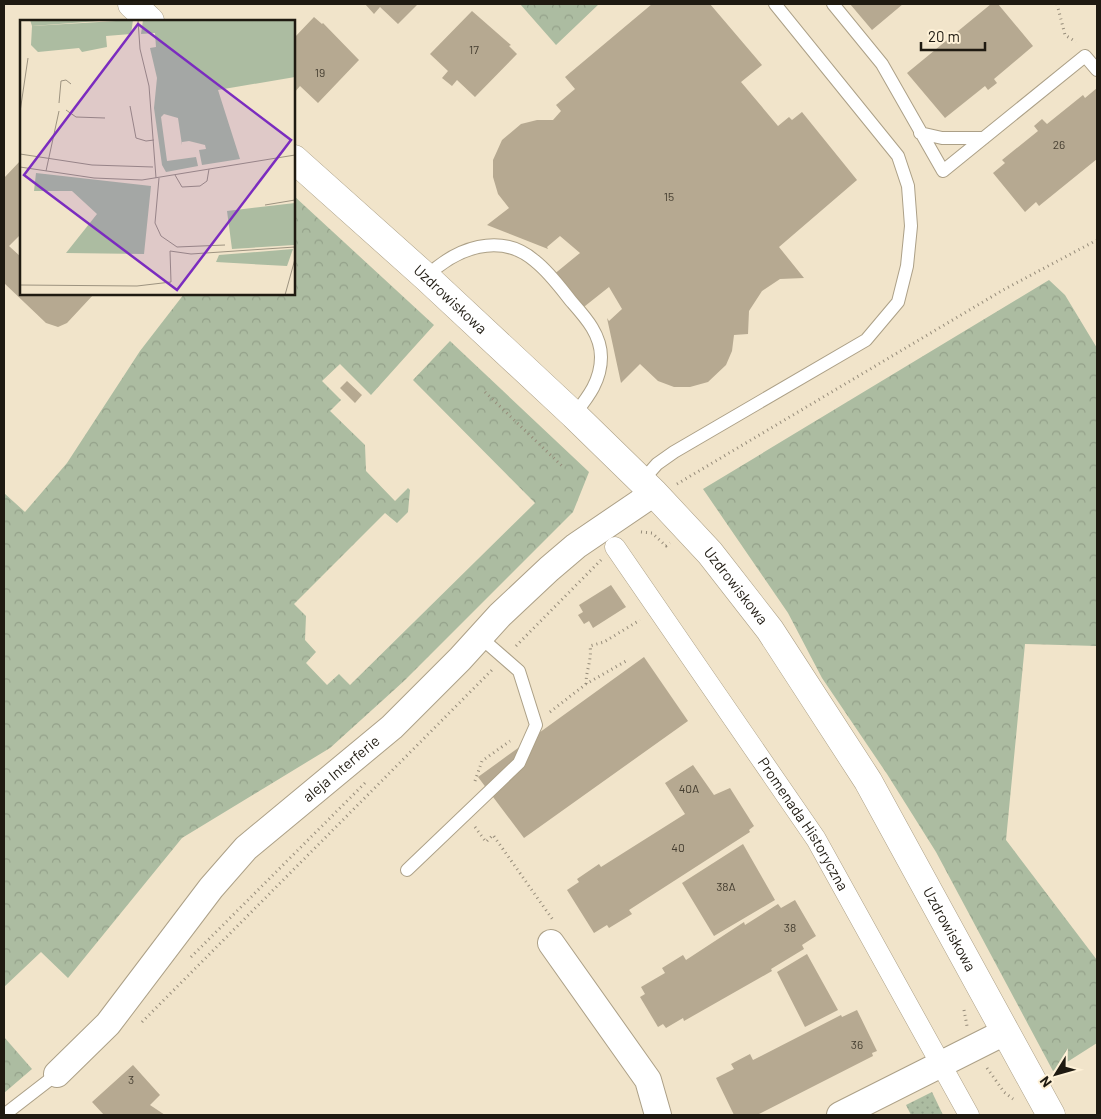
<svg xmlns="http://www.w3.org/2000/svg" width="1101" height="1119" viewBox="0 0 1101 1119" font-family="Barlow,sans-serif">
<defs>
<pattern id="grass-dots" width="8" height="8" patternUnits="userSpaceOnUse" patternTransform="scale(1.25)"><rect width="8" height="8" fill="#acbca1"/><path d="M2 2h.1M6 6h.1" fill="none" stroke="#94a18a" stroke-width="1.8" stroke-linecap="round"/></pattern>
<pattern id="forest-crowns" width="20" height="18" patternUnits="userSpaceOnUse" patternTransform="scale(1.25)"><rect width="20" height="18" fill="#acbca1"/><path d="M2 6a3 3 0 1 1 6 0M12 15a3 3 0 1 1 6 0" fill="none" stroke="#94a18a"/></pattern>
</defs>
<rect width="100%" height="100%" fill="#f1e4ca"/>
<path fill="url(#grass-dots)" d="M932,1092L943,1115H911L906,1105Z"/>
<path fill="url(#forest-crowns)" d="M520,4H599L556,45Z
M294,196L434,325L371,395L340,364L322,381L341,400L330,411L365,445L366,471L395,501L408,488L410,490L408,512L397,523L385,513L294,604L306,616L305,640L316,652L306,663L327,685L339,674L350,685L535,503L413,380L450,341L589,472L573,512L404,681L330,748L182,838L68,978L41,952L4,987V493L25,512L67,463L140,351L184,294H294Z
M1049,280L1065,295L1097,348V646L1025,644L1006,840L1097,960V1043L1053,1071L936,852L887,774L822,678L788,613L703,489Z
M4,1037L32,1069L4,1093Z"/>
<path fill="#b6a991" d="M365,4H418L398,24L380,7L374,14Z
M652,4H710L762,65L741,82L778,126L789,117L792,120L802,112L857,180L779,247L804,278L780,279L762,291L749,311L748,334L734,335L732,351L726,365L708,382L690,387H674L658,381L640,364L621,383L607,318L609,321L622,309L609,287L575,314L547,280L580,253L560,236L547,247L548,249L487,225L509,208L498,194L493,177V160L502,140L521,124L537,120H553L561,111L556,105L575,89L565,77Z
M850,4H903L872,30Z
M991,4H998L1033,46L994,79L997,83L988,90L985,86L945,118L907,73Z
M472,11L511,45L509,46L517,54L475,97L457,80L452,86L442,78L448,71L430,54Z
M314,17L322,24L323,23L359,60L318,103L300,86L294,93V38Z
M1097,88V159L1039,206L1036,202L1025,212L993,173L1005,163L1002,160L1038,131L1034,126L1042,119L1047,124L1083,95L1085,98Z
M21,160V234L9,246L21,257V294H94L67,323L58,327L46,323L4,283V178Z
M347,381L362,395L355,403L340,388Z
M611,585L626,607L593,628L589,621L584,624L578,615L583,612L579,605Z
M644,657L688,721L524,838L478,777Z
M693,765L714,795L730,788L754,826L749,830L750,832L629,910L632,914L609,928L607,925L594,933L567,890L579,882L577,879L599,864L601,867L685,814L665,783Z
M743,844L775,900L714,936L682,883Z
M795,900L816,936L802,945L804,949L771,969L772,971L684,1021L683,1018L666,1028L663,1024L658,1027L640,997L645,994L641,987L665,973L662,968L683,955L686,960L744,922L745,925L778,904L781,908Z
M807,954L838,1010L805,1027L777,972Z
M857,1010L877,1051L872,1053L873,1056L757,1115H734L716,1078L734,1069L731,1064L750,1054L753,1060L841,1015L842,1017Z
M133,1065L160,1095L150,1105L165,1115H104L92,1102Z"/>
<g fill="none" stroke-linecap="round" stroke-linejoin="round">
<g stroke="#aca087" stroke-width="14">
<path id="service" d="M833,4L882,64L943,171L1085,56L1097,70
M920,133L942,138H984
M426,277C456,248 500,231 535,261C549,272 560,287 571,301C585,317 601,334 601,357C601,381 588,397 574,415
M642,481L657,464L674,452L866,340L898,302L907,266L911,226L908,186L898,156L775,4
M407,870L519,763L536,725L519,671L480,637
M4,1115L57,1074"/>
</g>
<g stroke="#aca087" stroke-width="21">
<g id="pedestrian">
<path id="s1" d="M615,547L816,839L969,1115"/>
</g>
</g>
<g stroke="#aca087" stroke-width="28">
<g id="minor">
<path d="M551,943L648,1080L658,1115"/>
<path id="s2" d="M57,1074L108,1024L211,888L246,848L392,727L460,659L500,615L549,569L576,546L654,493"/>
<path d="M840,1115L1005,1032"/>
</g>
</g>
<g stroke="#aca087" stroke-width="29">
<g id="tertiary">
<path d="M132,4L150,21"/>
<path id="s3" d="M294,159L426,277L574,415L654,493L710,553L770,630L868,781L1051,1115"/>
</g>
</g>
<path stroke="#968c7a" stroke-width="3" stroke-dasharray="1 4" stroke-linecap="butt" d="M1057,4L1065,35L1076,42
M485,392L562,466
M677,484L1003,290L1097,240
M641,532L652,533L666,546L670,543
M516,646L601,560
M586,684C586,670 592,660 590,646L604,642L640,620
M550,712L586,684L626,661
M475,781L482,761L510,741
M475,827L486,842L493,835L553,920
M191,957L367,781
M964,1010L967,1026
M142,1022L492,670
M987,1068L1004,1092L1013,1099"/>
<use href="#service" stroke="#fff" stroke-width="12"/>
<use href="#pedestrian" stroke="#fff" stroke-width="20"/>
<use href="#minor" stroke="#fff" stroke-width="26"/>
<use href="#tertiary" stroke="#fff" stroke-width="28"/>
</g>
<g text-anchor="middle" stroke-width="4.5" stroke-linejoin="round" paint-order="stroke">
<g font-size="12" fill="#453e31">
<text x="474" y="54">17</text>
<text x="320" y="77">19</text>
<text x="1059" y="149">26</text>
<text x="669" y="201">15</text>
<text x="689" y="793">40A</text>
<text x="678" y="852">40</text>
<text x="726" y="891">38A</text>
<text x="790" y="932">38</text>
<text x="857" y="1049">36</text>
<text x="131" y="1084">3</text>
</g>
<g font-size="15" fill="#1f1a11" stroke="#fef1d7">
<text dy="5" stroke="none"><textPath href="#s3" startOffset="210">Uzdrowiskowa</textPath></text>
<text dy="5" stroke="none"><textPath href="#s3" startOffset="615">Uzdrowiskowa</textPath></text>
<text dy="5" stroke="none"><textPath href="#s2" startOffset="419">aleja Interferie</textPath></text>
<text dy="5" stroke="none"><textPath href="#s1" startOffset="335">Promenada Historyczna</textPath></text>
<text dy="5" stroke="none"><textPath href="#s3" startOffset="1020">Uzdrowiskowa</textPath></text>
</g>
</g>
<g transform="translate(20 20)">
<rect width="275" height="275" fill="#f1e4ca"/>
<path d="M10,0H92L12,6ZM123,0H275V3L263,4Z" fill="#acbca1"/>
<path d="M113,0L111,14L86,16L87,27L62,32L59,28L18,32L11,25L12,6ZM123,0L275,3V57L198,70L220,139L182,145L179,130L186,129L185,125L169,121L162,122V125L158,98L144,94L141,97L147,141L176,137L178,146L146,152L142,145L134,88L137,58L130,28L136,27L135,13L121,14ZM16,153L131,166L124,234L46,233L77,194L52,171H14ZM275,183L274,225L212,229L207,191ZM273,229L267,246L196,242L199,235Z" fill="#acbca1"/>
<path fill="none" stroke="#9d9380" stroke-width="1" d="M118,0L120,29L129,66L136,158M39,83L41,61L46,60L51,64M110,86L116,118L126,121L134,120M46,90L56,97L85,98M0,92L8,38M0,134L72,145L133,147M0,147L74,158L122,160L275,135M26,151L39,91M155,155L162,167L180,166L187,161L189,149M139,158L135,203L141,216L157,227L205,225M245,185L275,180M0,265L117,266L151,262L150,231L171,234L275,227M265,275L275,239"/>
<path fill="#7b2cbf" fill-opacity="0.15" stroke="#7b2cbf" stroke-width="2.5" d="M118,4L271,120L157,270L4,155Z"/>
<rect width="275" height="275" fill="none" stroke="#1f1a11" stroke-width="2.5"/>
</g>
<rect width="1101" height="1119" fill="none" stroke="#1f1a11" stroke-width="10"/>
<g transform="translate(1056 1074) rotate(233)" stroke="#fef1d7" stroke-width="4" paint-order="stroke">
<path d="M0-4L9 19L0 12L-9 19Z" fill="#1f1a11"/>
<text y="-8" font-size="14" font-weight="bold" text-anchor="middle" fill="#1f1a11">N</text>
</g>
<path d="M921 42v8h64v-8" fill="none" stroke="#1f1a11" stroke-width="2.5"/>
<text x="928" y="42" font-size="15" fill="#1f1a11" stroke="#fef1d7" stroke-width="4" paint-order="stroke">20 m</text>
</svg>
